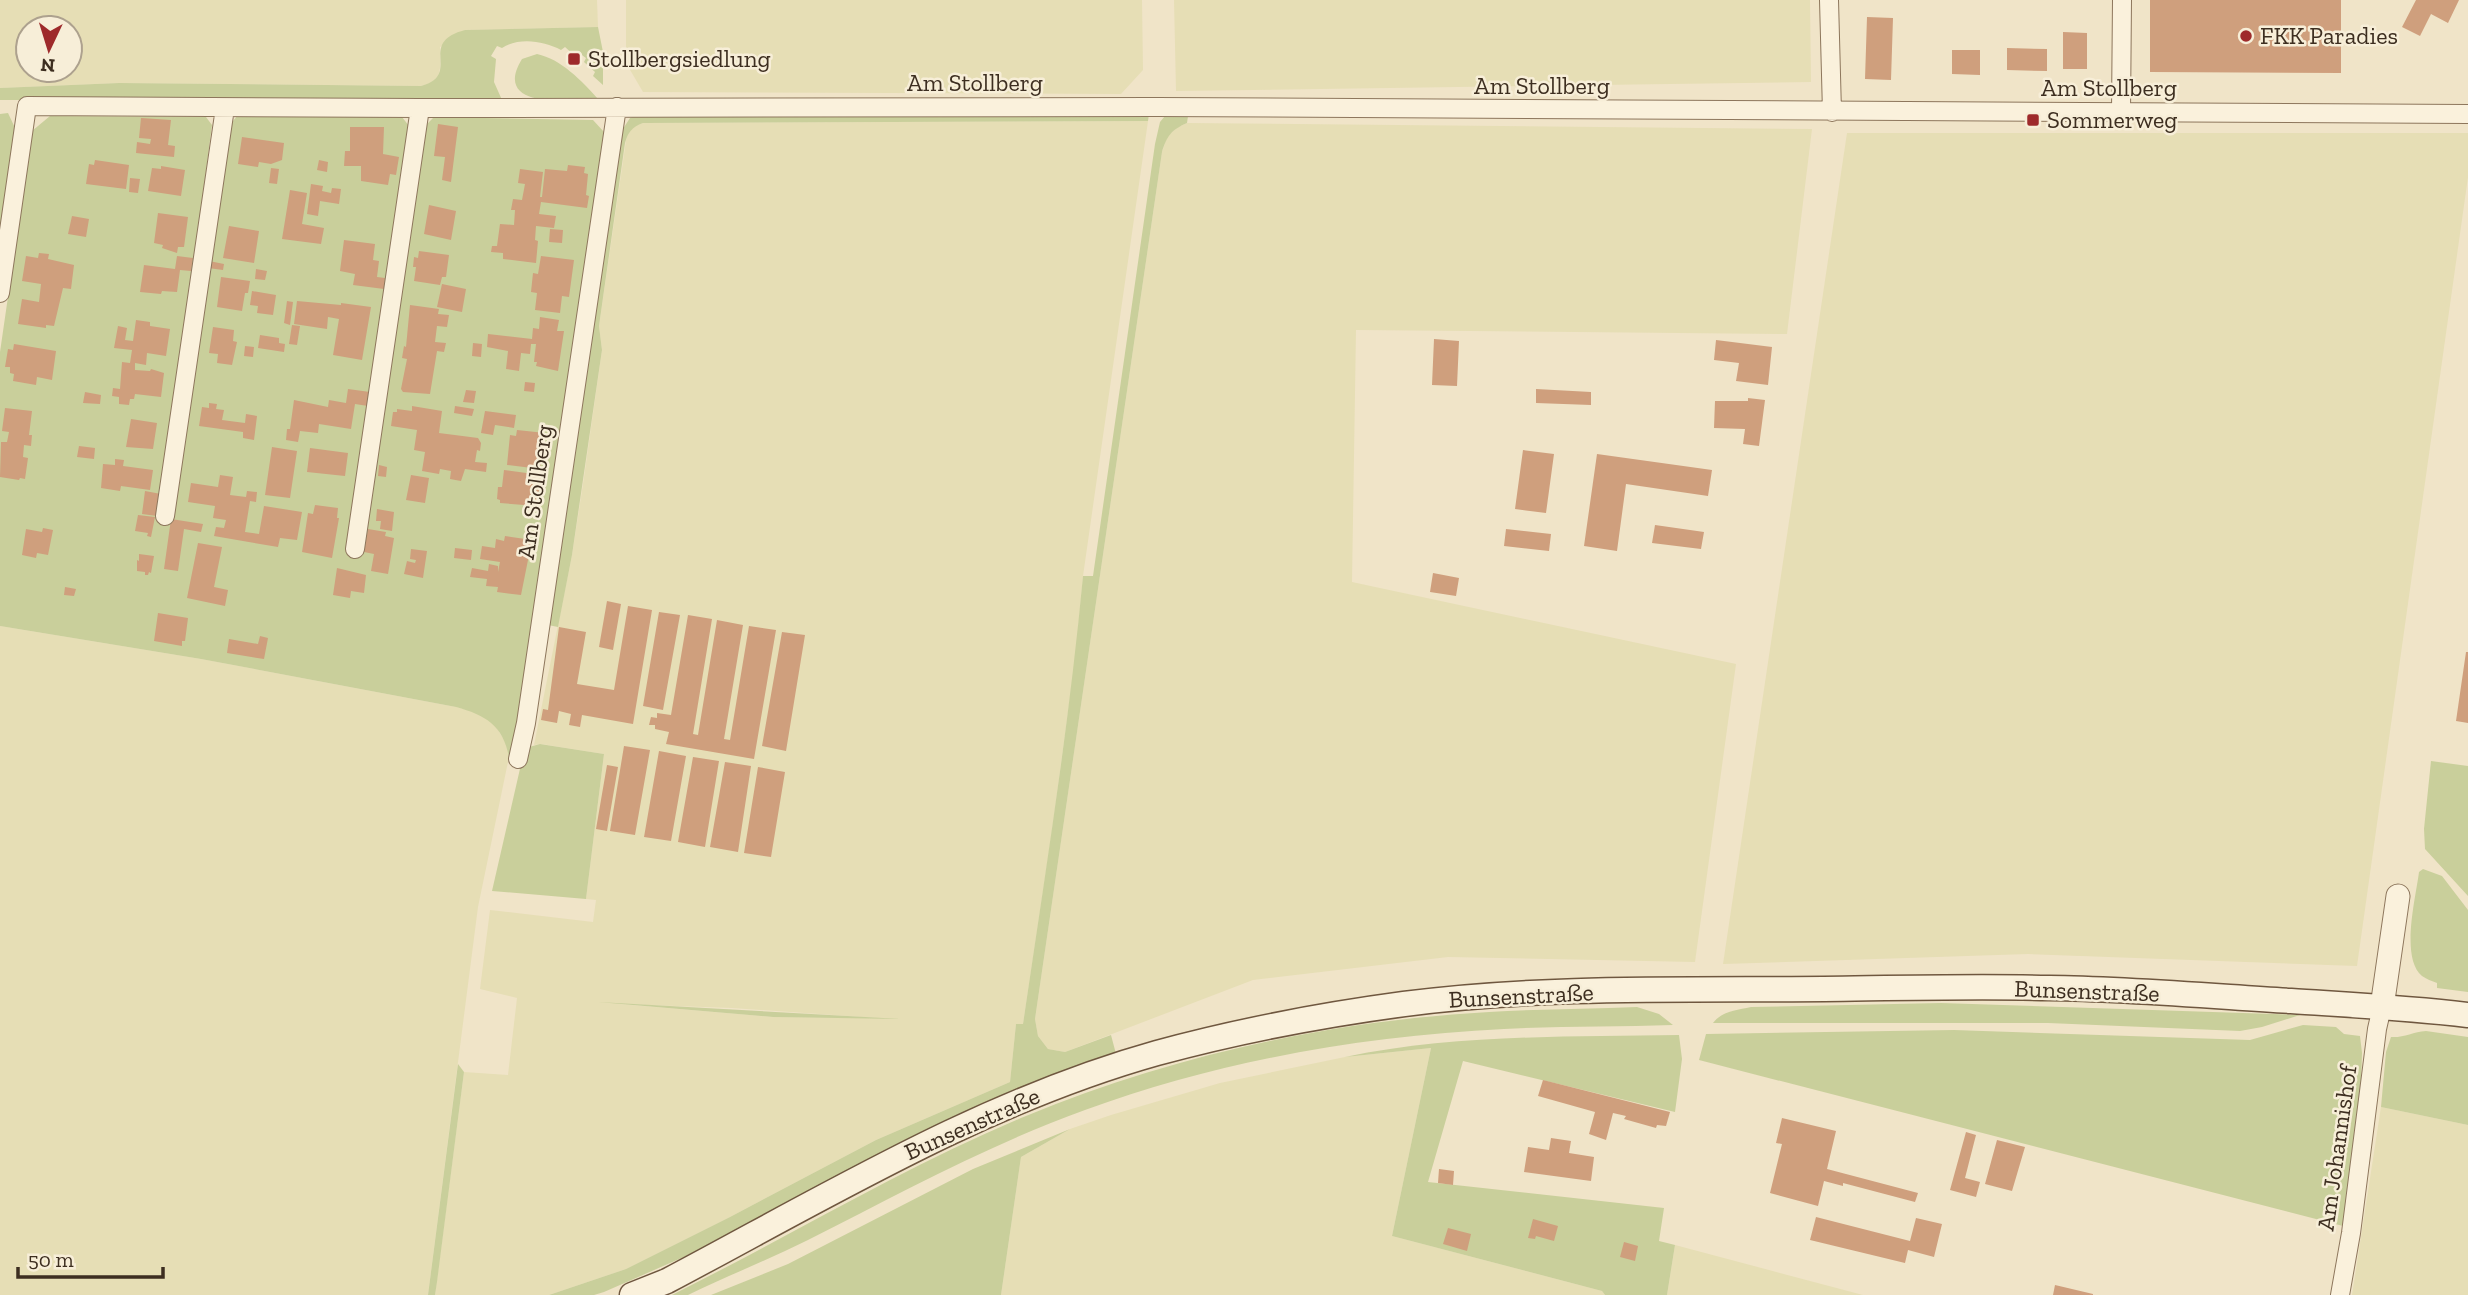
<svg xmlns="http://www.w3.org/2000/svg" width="2468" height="1295" viewBox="0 0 2468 1295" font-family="'Zilla Slab',serif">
<rect width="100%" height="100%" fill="#f0e4c8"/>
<path fill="#e6deb5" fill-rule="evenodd" d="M0,0H597L598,27L465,30L440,47V68L438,77L430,83L421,86L119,83L0,88ZM28,28H70V70H28Z
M626,0H1142L1143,70L1121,94L643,92L626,63Z
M1174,0H1810L1811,82L1176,91Z
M1148,121L1083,576L1076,653L1051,838L1023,1024H1016L1010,1082L876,1140L730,1217L626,1269L549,1295H435L464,1072L508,1075L517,998L480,989L490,910L593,922L596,900L586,899L604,754L541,744L534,745L572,555L583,484L602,350L599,326L627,134L634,126L643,123ZM620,1004L732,1008L876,1018L773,1017Z
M1187,123L1812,129L1787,334L1356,330L1352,582L1736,664L1695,962L1448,957L1253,980L1065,1052L1048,1049L1038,1036L1035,1019L1162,152L1167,137L1176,128Z
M1847,133H2468V177L2357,966L2028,954L1723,964Z
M0,626L201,659L456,707L479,713L494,724L507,744L509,757L478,907L428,1295H0Z
M1431,1048L1392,1236L1602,1291L1605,1295H1001L1021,1157L1070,1129L1111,1115L1220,1083L1345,1057Z
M2381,1107L2468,1125V1295H2352Z
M1675,1245L1863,1295H1667Z"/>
<path fill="#c9cf9b" d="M598,27L603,52V85L593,76L595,72L584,62L586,58L579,53L575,56L565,47L561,50C544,41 519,37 502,48L497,46L491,56L496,59L494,82L502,100H0V88L119,83L421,86C463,74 416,43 465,30Z
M537,54C561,59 582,81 598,99L591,101C565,101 492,108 522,59Z
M8,113L16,130L3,207L0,252V114Z
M1149,114L1148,121L643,123C632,127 628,132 625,143L599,326L602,350L572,555L558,627L548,625L619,135L630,118L638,115Z
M238,115L402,117L409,126H425L434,117L593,120L604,132L512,758L509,757C503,725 485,715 456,707L201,659L0,626V352L32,131L50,116L206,117L212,125L190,294L228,127Z
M1165,116H1188L1187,123C1171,130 1167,136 1162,152L1035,1019L1038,1036L1048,1049L1065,1052L1111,1035L1116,1054L1042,1080L921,1132L686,1256L604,1292L594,1295H549L626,1269L730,1217L876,1140L1010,1082L1016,1024H1023C1045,875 1069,726 1083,576H1093L1155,144L1160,122Z
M540,744L604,754L586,899L492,891L522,760L529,747Z
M2431,761L2468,766V896L2425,849L2424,829Z
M2423,869L2442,876L2468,910V992L2437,988V983C2432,981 2426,979 2422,976C2400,958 2416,897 2419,872Z
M598,1002L901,1019L773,1017Z
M1941,1003L2300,1015L2262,1027L2240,1031L2048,1023H1713C1722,1011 1737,1010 1751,1007Z
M1637,1007L1659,1014L1673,1025C1617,1027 1560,1026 1504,1029C1362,1036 1218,1061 1085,1110C988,1145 899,1194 808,1240C768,1260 727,1276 688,1295H672C790,1236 904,1167 1026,1116C1173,1055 1331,1021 1489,1012C1538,1009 1588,1009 1637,1007Z
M2303,1025L2336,1027L2344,1034L2360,1036L2362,1053L2361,1083L2343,1226L1699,1060L1706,1034L1954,1030L2250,1040Z
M2426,1031L2468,1037V1125L2381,1107L2386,1052L2391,1037C2403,1038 2413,1032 2426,1031Z
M1679,1035L1682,1059L1675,1112L1463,1061L1428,1182L1664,1208L1659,1241L1675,1245L1667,1295H1605L1602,1291L1392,1236L1431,1048L1345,1057C1455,1034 1567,1037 1679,1035Z
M458,1064L464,1072L437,1282L435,1295H428Z
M1070,1129L1021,1157L1001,1295H711L788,1264L973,1169Z"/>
<path fill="#cf9f7d" d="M2150,0H2341V73L2150,72Z
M2416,0H2459L2448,23L2431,14L2420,36L2402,27Z
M1867,17L1893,18L1891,80L1865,79Z
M2063,32L2087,33V69H2063Z
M2007,48L2047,49V71L2007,70Z
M1952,50H1980V75L1952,74Z
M141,118L171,120L168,145L175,146L174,157L136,153L137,142L150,144L151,139L139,138Z
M438,124L458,127L451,182L442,180L445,157L434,156Z
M350,127H384L383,154L399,157L396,175L390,174L388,185L361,181V166H344L345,151H350Z
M242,137L284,143L282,160L271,164L259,162L258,167L238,164Z
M95,160L129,165L126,189L86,184L89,164L94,165Z
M319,160L328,162L327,172L317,170Z
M568,165L585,167L584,173L588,174L586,195L589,196L587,208L541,202L539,214L556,216L554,228L536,226L535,240L538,241L536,263L503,259V253L491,252L492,246H497L500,224L514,225L515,210H511L513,199L522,200L525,184L518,183L520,169L543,172L540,197H542L545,169L567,171Z
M161,166L185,170L181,196L148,191L152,168L161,169Z
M271,168L279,169L277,184L269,183Z
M130,178L140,179L138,193L129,192Z
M311,184L323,186L322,191L331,193L332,188L341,189L339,204L320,201L318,216L307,214Z
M290,190L307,193L302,224L324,228L321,244L282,239Z
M429,205L456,211L451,240L424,234Z
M158,213L188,217L184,247H178L177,253L162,248L163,245L154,243Z
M72,216L89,219L86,237L68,234Z
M229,226L259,231L254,263L223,258Z
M550,229L563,230L562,243L549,242Z
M344,240L375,244L373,260L379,261L377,277L385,278L384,289L353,285L355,274L340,271Z
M419,251L449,255L446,277H442L440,285L414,281L416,267H413L414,257L418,258Z
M39,253L49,254L48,259L74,265L71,289L63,288L54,326L46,325V328L18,324L22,299L39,302L41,284L22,281L26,256L38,258Z
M177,256L193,258L191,271L180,270L177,292L162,291L161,294L140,292L144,265L175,269Z
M541,256L574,260L569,297L562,296L560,313L535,310L537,293L531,292L533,273L538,274Z
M209,261L224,264L223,270L208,268Z
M256,269L267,271L265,280L255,279Z
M221,277L250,281L248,293H245L242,311L217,307Z
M442,284L466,289L462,312L437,307Z
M252,291L276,295L273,315L257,313L258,306L250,305Z
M287,301L293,302L290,325L284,323Z
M297,301L341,305V303L371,307L362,360L333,355L339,319L328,317L327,329L294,324Z
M410,305L439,309L438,314L449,315L447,327L437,326L435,342L446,343L444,352L437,351L430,394L403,392L401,389L407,359L402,358L404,346L406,347Z
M540,317L559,320L557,331H564L558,371L536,366L537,362H534L536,344H531L530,354L521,353L519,371L506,369L508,351L487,347L488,334L532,339L533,328L539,329Z
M136,320L150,322V326L170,329L166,356L147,353L146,365L135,363V370L150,371L151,369L164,373L161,397L135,394L134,399H130L129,405L119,404V397L112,396L113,388L120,389L122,362L130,363L132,350L114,348L118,326L127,328L125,340L133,341Z
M292,325L300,326L297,345L289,344Z
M213,327L234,330L233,341L237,342L232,365L217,363L218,354L209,353Z
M260,335L279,338V343L285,344L284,352L258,348Z
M1434,339L1459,341L1457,386L1432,385Z
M1716,340L1772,347L1768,385L1736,381L1739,363L1714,360Z
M473,343L482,344L481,357L472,356Z
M14,344L56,351L52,380L37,377L36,385L13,381L14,374L10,373V367H5L8,349L13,350Z
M245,346L254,347L253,357L244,356Z
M525,382L535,383L534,392L524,391Z
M348,389L370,392L368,406L355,404L351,429L319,424L318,433L300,431L298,442L286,440L287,429H290L294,400L328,407L329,400L346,403Z
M1536,389L1591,392V405L1536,403Z
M466,390L476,391L474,403L463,402Z
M85,392L101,395L100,404L83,403Z
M1748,398L1765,400L1759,446L1743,444L1745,429L1714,428L1715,401H1748Z
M209,403L217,404L216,409L224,410L222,420L245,423L246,414L257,416L254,440L243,438V432L199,426L202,407L209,408Z
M412,406L442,411L439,433L478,438L481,443L480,451L477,450L475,462L487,463L486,472L465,469L461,481L450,479L451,471L440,469L439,474L422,471L425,452L414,450L417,430L391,426L393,412H397V409L412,411Z
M455,406L474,409L472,416L454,413Z
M5,408L32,411L29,435H32L31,446L24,445L23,457L28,458L25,479L20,478L19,480L0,477L1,442H7L9,432L2,431Z
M485,411L516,415L514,428L495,425L493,435L481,433Z
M131,419L157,423L153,449L126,447Z
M517,430L545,433L540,469L507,465L510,435L516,436Z
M79,446L95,448L94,459L77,457Z
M272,447L297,451L290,498L265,495Z
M310,448L348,453L345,476L307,472Z
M1523,450L1554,454L1546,513L1515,509Z
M1597,454L1712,470L1708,496L1626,484L1617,551L1584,546Z
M115,459L124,460L123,466L153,470L150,490L121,486L120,491L101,488L103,464L115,465Z
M379,465L387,467L386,477L378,476Z
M504,470L541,475L537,506L500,503V500L497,499L498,487H502Z
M220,475L233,477L230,495L246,497L247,491L257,492L256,502L250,501L245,532L259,534L264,506L302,512L297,540L280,538L278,547L214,536L216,527L224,528L226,520L213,518L215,506L188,502L191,483L218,487Z
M411,475L429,478L425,503L406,500Z
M145,491L161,494L157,516L142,514Z
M315,505L338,508L337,518H339L332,558L302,552L308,513L313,514Z
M377,509L394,512L392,531L380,529L381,521H376Z
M138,515L155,517L151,537L147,536L148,533L135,531Z
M171,519L203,524L201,532L184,529L178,571L164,569Z
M1655,525L1704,532L1701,549L1652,543Z
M43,528L53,530L48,555L37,553L36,558L22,555L26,529L42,532Z
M368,529L386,532L385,536L394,538L388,574L371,571L374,554L364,552Z
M1506,529L1551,534L1549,551L1504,546Z
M505,536L532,540L521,595L497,592L498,587L486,586L487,579L470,577L472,568L488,571L489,564L498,566V572L500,562L480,559L482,546L495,548L496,539L504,541Z
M198,543L222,547L214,587L228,590L225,606L187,598Z
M455,548L472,550L471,560L454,558Z
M411,549L427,551L423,578L404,574L407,561L415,563L416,560L410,559Z
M139,554L154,556L151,573L149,572L148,575H145V572L137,571V560L139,561Z
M337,568L366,575L364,593L351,591L350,598L333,595Z
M1433,573L1459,578L1456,596L1430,592Z
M65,587L76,589L74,596L64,595Z
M607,601L621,604L613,650L599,647Z
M628,606L652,610L633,724L582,715L580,727L569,725L571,714L559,711L557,723L541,720L543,709L548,710L559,627L586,632L577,684L614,690Z
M659,612L680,615L663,710L643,706Z
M158,613L188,618L185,641H182V646L154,641Z
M688,615L712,619L693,734L698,735L717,620L743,625L724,739L730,740L749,626L776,630L754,759L666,744L669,732L655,729V725H649L651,717L657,718V713L671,715Z
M782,632L805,635L786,751L762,746Z
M260,636L268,638L264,659L227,653L229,639L258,644Z
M2466,652H2468V723L2456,721Z
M624,746L650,750L635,835L610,831Z
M659,751L686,756L671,841L644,837Z
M693,757L719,761L705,847L678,842Z
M725,762L751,766L738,852L710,847Z
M607,765L618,767L607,831L596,829Z
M758,767L785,772L771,857L744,853Z
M1543,1080L1670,1112L1666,1126L1657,1125L1656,1128L1624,1119L1626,1116L1613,1113L1606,1140L1589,1134L1595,1112L1538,1096Z
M1782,1118L1836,1131L1827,1169L1918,1193L1915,1202L1843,1183V1186L1824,1181L1818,1206L1770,1193L1782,1144L1776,1143Z
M1966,1132L1976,1135L1965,1178L1980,1182L1976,1197L1950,1190Z
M1551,1138L1571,1141L1569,1153L1594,1157L1591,1181L1524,1172L1528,1147L1549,1150Z
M1997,1140L2025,1147L2012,1191L1985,1184Z
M1439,1169L1454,1171L1453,1185L1438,1183Z
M1816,1217L1910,1241L1916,1218L1942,1224L1934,1257L1908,1250L1905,1263L1810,1240Z
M1533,1219L1558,1226L1554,1241L1536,1236L1535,1239L1528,1238Z
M1448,1228L1471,1234L1467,1251L1443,1244Z
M1624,1242L1638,1246L1635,1261L1620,1257Z
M2055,1285L2093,1294V1295H2053Z"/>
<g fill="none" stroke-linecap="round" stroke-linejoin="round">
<g stroke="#8d765c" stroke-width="20">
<path id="minor" d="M1829,0L1832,112
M2121,112L2122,0
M0,293L27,106L420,108L1156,107L2468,114
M165,516L225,108
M355,549L420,108
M518,759L526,723L617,107
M2340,1295L2351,1233L2377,1029L2382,1007"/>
</g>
<g stroke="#8d765c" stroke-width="25">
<path id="tertiary" d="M2382,1007L2398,896"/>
</g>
<g stroke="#6f573f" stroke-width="27">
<path id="secondary" d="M632,1295L667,1281C826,1197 982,1102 1157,1053C1238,1031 1322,1015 1404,1004C1540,986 1687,990 1824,989C1899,988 1974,986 2049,988C2129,989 2210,996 2291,1001C2350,1005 2409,1008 2468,1015"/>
</g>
<use href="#minor" stroke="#faf1dc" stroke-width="18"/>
<use href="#tertiary" stroke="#faf1dc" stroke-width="23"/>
<use href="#secondary" stroke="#faf1dc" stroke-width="24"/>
</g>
<g fill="#9e2a2b" stroke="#f7eed8" stroke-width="2.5">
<circle cx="2246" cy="36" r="7"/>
<rect x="567" y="52" width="14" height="14" rx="3.5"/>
<rect x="2026" y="113" width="14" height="14" rx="3.5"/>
</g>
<g text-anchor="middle" stroke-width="5" stroke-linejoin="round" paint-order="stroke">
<g font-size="24" fill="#3d2e20" stroke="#f7eed8" text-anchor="start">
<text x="2260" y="44">FKK Paradies</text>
<text x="588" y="67">Stollbergsiedlung</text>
<text x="2047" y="128">Sommerweg</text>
</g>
<g font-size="24" fill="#3d2e20" stroke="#f7eed8">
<text x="975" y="91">Am Stollberg</text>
<text x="1542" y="94">Am Stollberg</text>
<text x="2109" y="96">Am Stollberg</text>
<text transform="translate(535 492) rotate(-82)" y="8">Am Stollberg</text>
<text transform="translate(2087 991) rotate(2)" y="8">Bunsenstraße</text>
<text transform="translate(1521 996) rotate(-3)" y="8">Bunsenstraße</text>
<text transform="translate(972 1124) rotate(-24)" y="8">Bunsenstraße</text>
<text transform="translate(2337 1148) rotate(-82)" y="8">Am Johannishof</text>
</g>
</g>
<g transform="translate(49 49) rotate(184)"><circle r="33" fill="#f7eed8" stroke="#ada18e" stroke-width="2"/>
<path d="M0-5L12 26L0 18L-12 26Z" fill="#9e2a2b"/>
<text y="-10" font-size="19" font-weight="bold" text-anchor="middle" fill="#3d2e20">N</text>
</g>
<path d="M18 1267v10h145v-10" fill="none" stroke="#3d2e20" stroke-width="3.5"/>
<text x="28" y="1267" font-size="21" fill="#3d2e20" stroke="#f7eed8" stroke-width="5" paint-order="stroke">50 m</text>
</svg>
